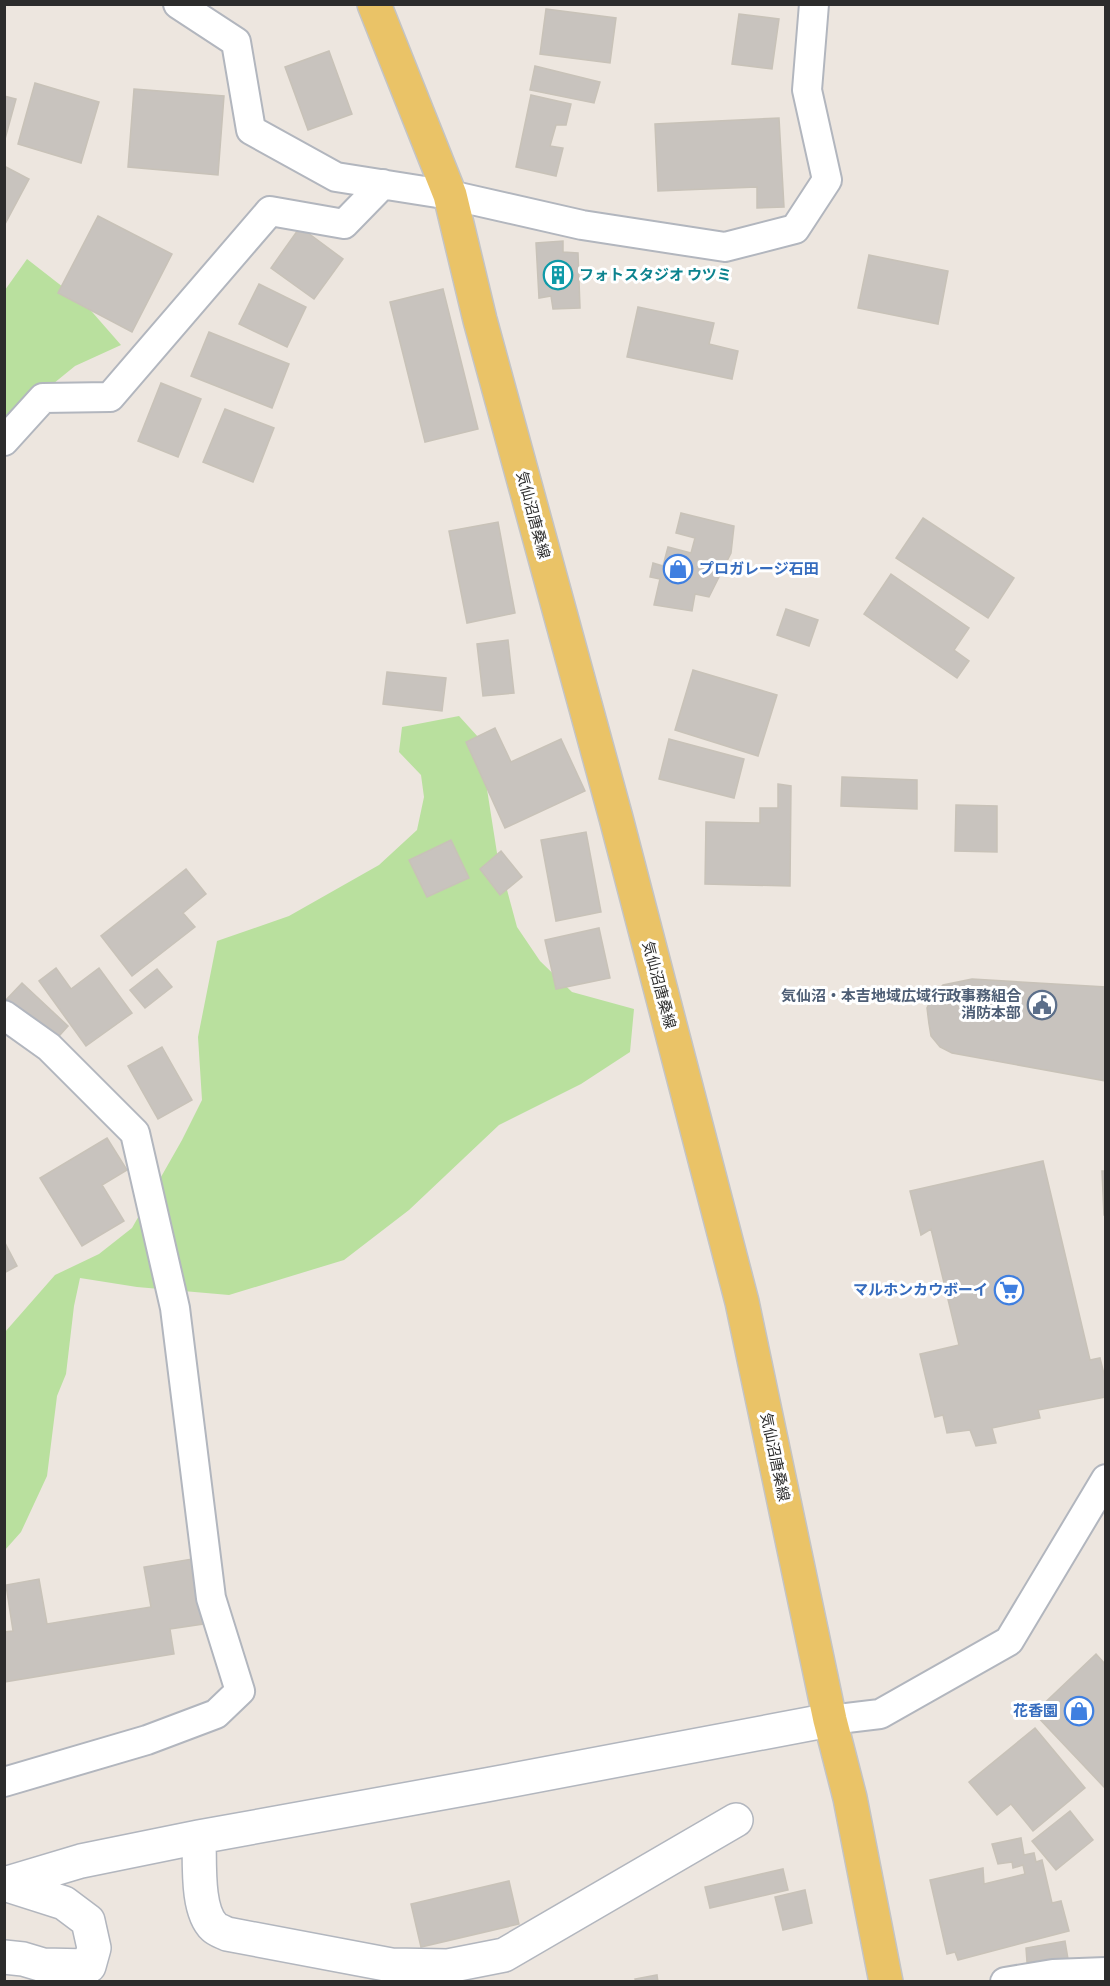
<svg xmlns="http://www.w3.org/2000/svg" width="1110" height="1986" viewBox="0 0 1110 1986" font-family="Commissioner,'Noto Sans JP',sans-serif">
<rect width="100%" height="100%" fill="#ede6df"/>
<path fill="#b9e09e" d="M27,259L86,305L121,345L75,366L5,423V290Z
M459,716L479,738L497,853L517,927L540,961L572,992L634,1009L630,1052L581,1084L499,1125L409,1210L344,1260L229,1295L137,1287L80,1278L74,1306L66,1374L57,1396L47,1476L21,1532L5,1550V1332L55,1275L99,1254L132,1228L182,1140L202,1100L198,1037L217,941L289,916L379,865L417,830L424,797L421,775L399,752L402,727Z"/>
<path fill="#c8c3be" stroke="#c8c2b8" stroke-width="1.5" d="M546,9L616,18L610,63L540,54Z
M739,14L779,19L772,69L732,64Z
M329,51L352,114L308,130L285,67Z
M535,66L600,82L594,103L530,90Z
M35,83L99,102L81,163L18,144Z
M134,89L224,96L218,175L128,167Z
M531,95L571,104L566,125H556L550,146L563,148L556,176L516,167Z
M4,96L16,99L5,139L4,138Z
M779,118L784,207L757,208V187L658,191L655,124Z
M4,166L29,179L4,226Z
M98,216L172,254L132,332L58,293Z
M300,227L343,259L314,299L271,268Z
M563,241V252L578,253L580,308L553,309L551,296L539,298L536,243Z
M869,255L948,271L938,324L858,308Z
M259,284L306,307L287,347L239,324Z
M443,289L478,429L425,442L390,302Z
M638,307L714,323L709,344L738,351L732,379L627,357Z
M209,332L289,364L272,408L191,376Z
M161,383L201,399L178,457L138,441Z
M225,409L274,428L253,482L203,462Z
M681,513L734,526L731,553L709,597L695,594L692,611L654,605L660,579L650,577L653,563L663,566L668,547L691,553L695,538L676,533Z
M923,518L1014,578L988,618L896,558Z
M498,522L515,613L467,623L449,531Z
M891,574L969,628L954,650L969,661L957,678L864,614Z
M786,609L818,620L809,646L777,635Z
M508,640L514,693L483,696L477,644Z
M693,670L777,695L758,756L675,730Z
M387,672L446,678L442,711L383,704Z
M495,728L511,762L561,739L585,791L505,828L466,742Z
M669,739L744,759L734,798L659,779Z
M842,777L917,780V809L841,806Z
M778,784L791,786L790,886L705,884L706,822L760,823V808H778Z
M956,805L997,806V852L955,851Z
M586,832L601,912L556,921L541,840Z
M451,840L469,878L427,897L409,860Z
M501,851L522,877L500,895L480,869Z
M186,869L206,894L183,913L195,927L132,976L101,936Z
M599,928L610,978L556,989L545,940Z
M56,968L71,989L99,968L132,1013L86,1046L39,981Z
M157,969L172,987L145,1008L130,990Z
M972,979L1106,987V1081L952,1053L940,1047L931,1036L929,1024L927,1008L933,996L943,985Z
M22,983L68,1026L52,1044L5,1001Z
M162,1047L192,1100L158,1119L128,1066Z
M107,1138L127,1170L102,1185L124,1221L82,1246L40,1178Z
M1043,1161L1090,1360L1100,1358L1106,1382V1397L1038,1410L1040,1418L992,1428L996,1443L976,1446L970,1430L947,1433L943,1415L935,1417L920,1354L959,1345L931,1229L921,1235L910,1191Z
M1102,1171H1106V1215H1104Z
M4,1241L17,1266L4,1273Z
M192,1559L203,1624L170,1629L174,1654L4,1682V1632L13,1631L6,1585L39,1579L47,1624L151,1607L144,1567Z
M1096,1654L1106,1665V1786L1104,1787L1034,1713Z
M1035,1728L1085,1788L1033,1831L1011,1804L997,1815L969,1782Z
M1070,1811L1093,1840L1056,1870L1032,1841Z
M1021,1838L1024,1855L1034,1853L1036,1862L1042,1860L1052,1903L1061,1901L1069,1931L958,1960L955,1952L947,1954L930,1880L983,1868L984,1884L1025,1874L1023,1865L1013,1868L1012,1862L998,1864L992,1844Z
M783,1869L788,1890L710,1908L705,1887Z
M509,1881L519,1924L421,1947L411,1904Z
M805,1890L812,1923L783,1930L775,1897Z
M1065,1941L1068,1959L1027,1962L1026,1948Z
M657,1975L658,1982H636L635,1979Z"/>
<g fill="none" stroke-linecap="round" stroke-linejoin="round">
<g stroke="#b2b6be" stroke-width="32">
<path id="street" d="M178,4L236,42L251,130L336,177L450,195L582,225L725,247L795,229L827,180L807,90L814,4
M4,441L43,398L110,397L270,211L344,224L383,184
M4,1015L49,1047L135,1133L175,1308L211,1598L240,1691L216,1714L147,1740L4,1782
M830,1720L880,1714L1009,1641L1106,1479
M1005,1982L1053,1974L1106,1972"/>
</g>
<g stroke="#b2b6be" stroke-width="36">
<path id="secondary" d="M199,1837C200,1861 196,1910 214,1927C217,1930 223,1932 227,1934L391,1965L448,1966L504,1955L736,1820
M4,1884L81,1861L199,1837L486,1785L830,1720
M4,1884L64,1903L88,1921L94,1948L89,1966L43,1965L23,1959L4,1957"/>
</g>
<g stroke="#c4c4c4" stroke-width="36">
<path id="primary" d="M374,4L450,195L480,320L616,818L742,1302L830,1720L850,1798L886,1982"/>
</g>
<use href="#street" stroke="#fff" stroke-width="28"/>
<use href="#secondary" stroke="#fff" stroke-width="33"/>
<use href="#primary" stroke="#eac367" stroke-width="33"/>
</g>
<defs>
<g id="building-ring" transform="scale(1.5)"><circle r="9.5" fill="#fff" stroke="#0f9aa8" stroke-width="1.5"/><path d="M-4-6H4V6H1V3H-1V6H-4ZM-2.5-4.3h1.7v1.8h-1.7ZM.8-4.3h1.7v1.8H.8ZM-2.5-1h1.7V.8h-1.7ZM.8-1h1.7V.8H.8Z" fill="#0f9aa8"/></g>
<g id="shop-ring" transform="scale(1.5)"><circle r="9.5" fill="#fff" stroke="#3f7fe0" stroke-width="1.5"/><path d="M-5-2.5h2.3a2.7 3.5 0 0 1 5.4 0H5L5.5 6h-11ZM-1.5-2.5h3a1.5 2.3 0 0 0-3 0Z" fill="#3f7fe0"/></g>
<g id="civic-ring" transform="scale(1.5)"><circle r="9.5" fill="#fff" stroke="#5c6f8a" stroke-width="1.5"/><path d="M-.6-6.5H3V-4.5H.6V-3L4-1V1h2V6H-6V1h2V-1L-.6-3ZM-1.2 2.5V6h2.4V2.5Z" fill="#5c6f8a"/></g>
<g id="supermarket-ring" transform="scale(1.5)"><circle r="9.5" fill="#fff" stroke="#3f7fe0" stroke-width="1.5"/><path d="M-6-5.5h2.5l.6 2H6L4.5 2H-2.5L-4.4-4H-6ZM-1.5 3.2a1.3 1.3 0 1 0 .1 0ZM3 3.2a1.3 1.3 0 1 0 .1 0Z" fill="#3f7fe0"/></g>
</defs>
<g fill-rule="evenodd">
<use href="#building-ring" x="558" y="275"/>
<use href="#shop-ring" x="678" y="569"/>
<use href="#civic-ring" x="1042" y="1005"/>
<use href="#supermarket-ring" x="1009" y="1290"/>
<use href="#shop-ring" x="1079" y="1711"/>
</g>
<g text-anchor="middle" stroke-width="6" stroke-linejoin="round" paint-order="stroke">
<g font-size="15" font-weight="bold" fill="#0d838f" stroke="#fff" text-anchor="start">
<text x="579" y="280">フォトスタジオ ウツミ</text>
</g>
<g font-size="15" fill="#2c2c2c" stroke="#fff">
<text transform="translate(533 515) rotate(75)" y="5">気仙沼唐桑線</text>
<text transform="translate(659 985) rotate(75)" y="5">気仙沼唐桑線</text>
<text transform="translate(775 1457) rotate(78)" y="5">気仙沼唐桑線</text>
</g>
<g font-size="15" font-weight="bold" fill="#366cbe" stroke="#fff" text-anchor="end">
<text x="699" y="574" text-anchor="start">プロガレージ石田</text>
<text x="988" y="1295">マルホンカウボーイ</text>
<text x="1058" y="1716">花香園</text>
</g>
<g font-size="15" font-weight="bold" fill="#4e5e75" stroke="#fff" text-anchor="end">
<text x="1021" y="1001">気仙沼・本吉地域広域行政事務組合<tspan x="1021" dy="17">消防本部</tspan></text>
</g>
</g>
<rect width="1110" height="1986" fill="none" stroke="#2c2c2c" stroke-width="12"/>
</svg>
